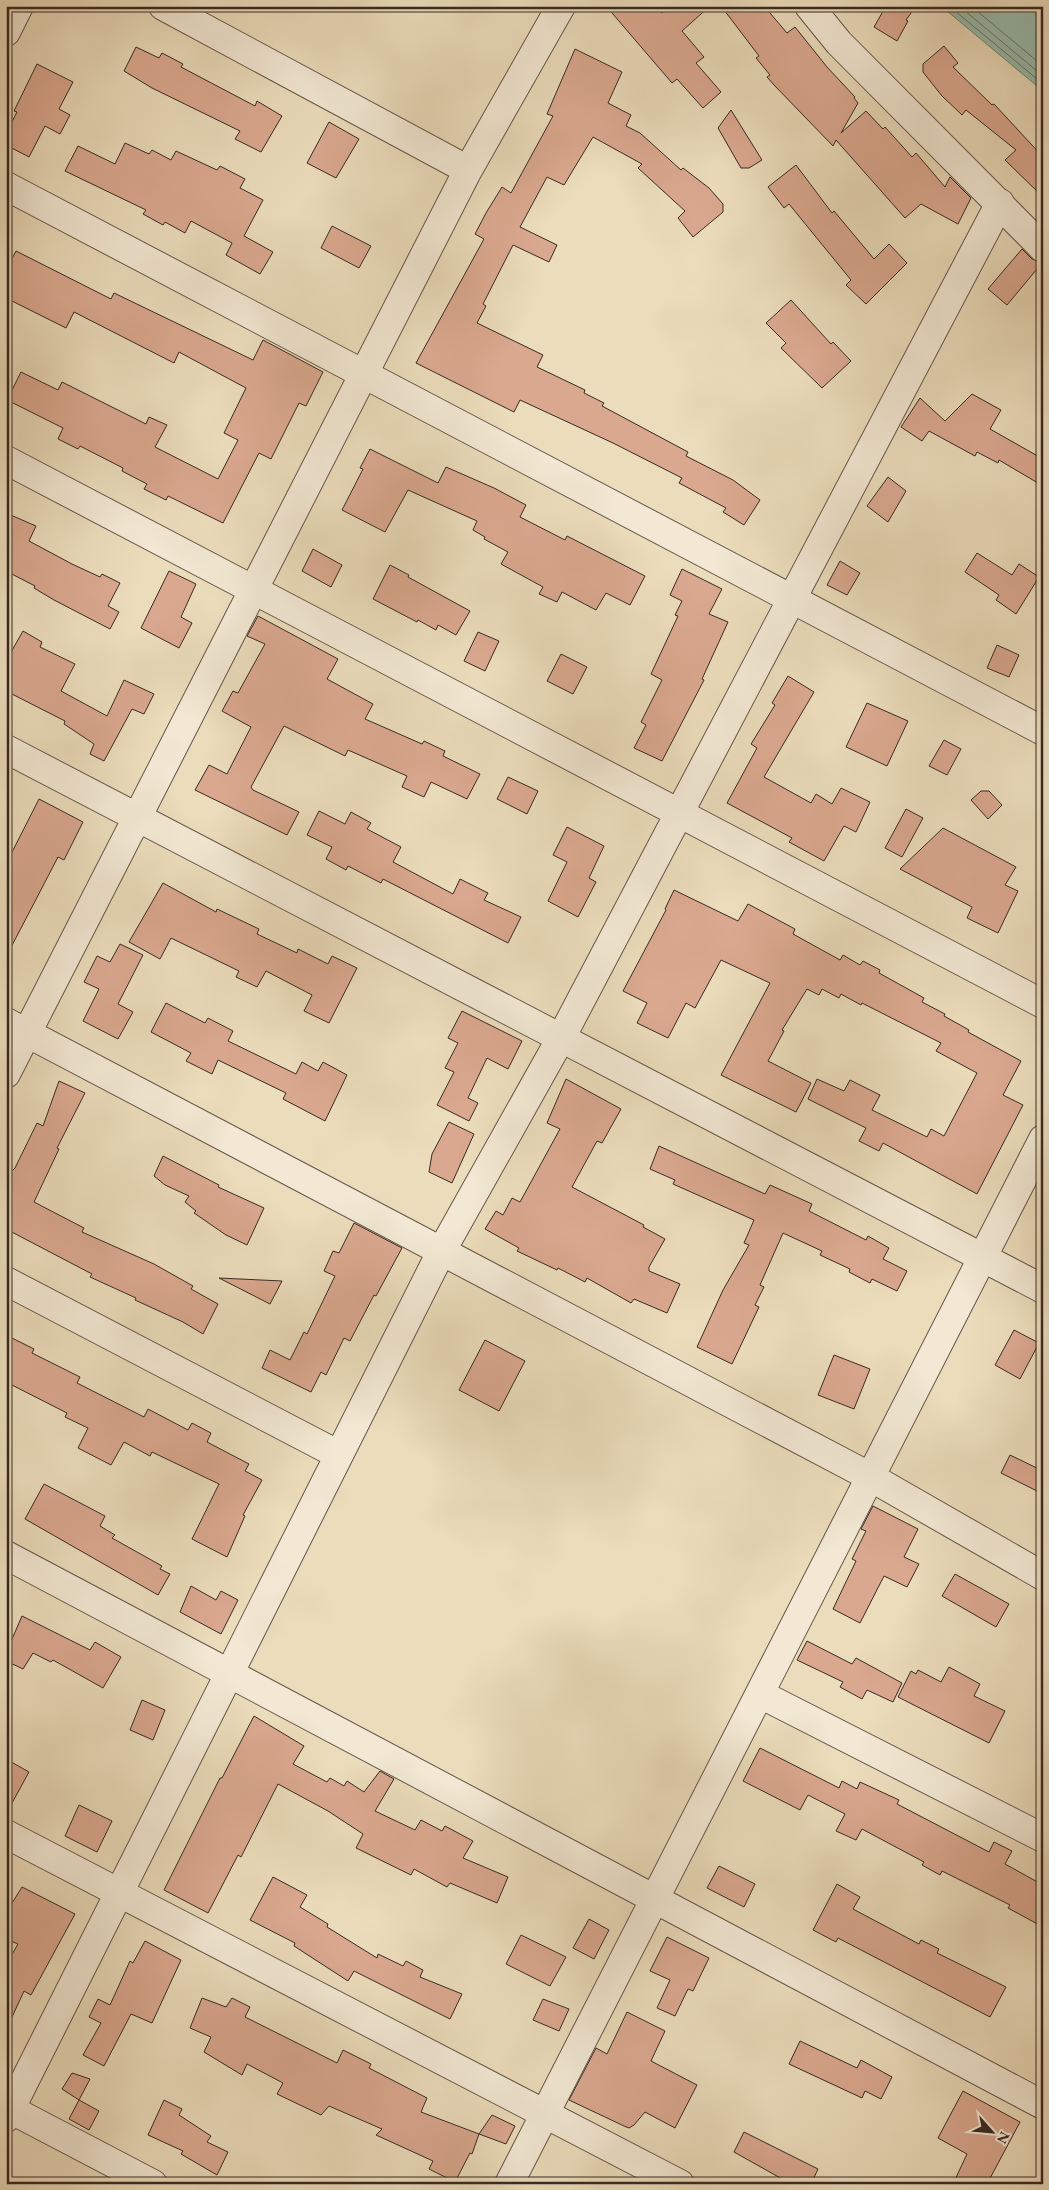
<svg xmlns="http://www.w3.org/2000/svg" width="1049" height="2190" viewBox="0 0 1049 2190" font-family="'EB Garamond',serif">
<rect width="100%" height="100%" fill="#ebdcbb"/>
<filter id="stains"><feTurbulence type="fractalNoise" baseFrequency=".004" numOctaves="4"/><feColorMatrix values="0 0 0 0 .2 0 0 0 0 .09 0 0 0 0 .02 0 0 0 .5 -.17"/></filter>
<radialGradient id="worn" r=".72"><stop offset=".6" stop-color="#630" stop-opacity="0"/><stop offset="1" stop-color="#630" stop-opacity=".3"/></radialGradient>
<path fill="#99bcad" stroke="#728276" d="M941,6H1043V91Z"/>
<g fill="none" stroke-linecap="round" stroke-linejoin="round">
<path stroke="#687368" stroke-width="1" d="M949,6L1043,84
M959,6L1043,76
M971,6L1043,66"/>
</g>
<path fill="#daa88f" stroke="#382a24" d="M606,6H654L662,13L670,6H710L682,31L704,57L696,63L721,92L703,108L677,79L672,83Z
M721,6H764L787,33L795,27L827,67L855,97L854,98L858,103L841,133L866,111L883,129L885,127L912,157L916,153L945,187L950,177L971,198L958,224L921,204L905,218L836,140L833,146L774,85L767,77L770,75L756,58L759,56Z
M886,6H916L906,20L908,21L897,41L874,27Z
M944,46L958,63L953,67L992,105L994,104L1043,157V197L1005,160L1016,150L966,110L962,115L942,96L923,72V64Z
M136,47L159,58L162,53L183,64L181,67L255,106L257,101L282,116L261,152L235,139L240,131L152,88L124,71Z
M575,49L622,72L608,103L631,115L626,126L640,133L681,170L683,168L709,188L723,204V212L693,237L678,218L685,211L638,168L642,164L593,137L564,185L547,177L520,227L557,245L549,262L513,245L483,304L486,306L477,323L543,355L537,367L585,390L584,393L604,403L602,406L688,452L686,456L733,480L760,500L744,525L723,512L726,508L679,483L682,478L613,443L520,400L514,412L416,363L484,239L475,234L486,213L502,187L511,193L553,116L547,114Z
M37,64L73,82L59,109L70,115L60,134L45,126L29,157L6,145V133L17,112L14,111Z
M731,110L762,160L749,168H741L718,128Z
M329,122L359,139L336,178L307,163Z
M125,143L149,154L152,150L171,160L176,151L217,170L220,166L245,179L240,188L263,200L244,236L273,252L260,274L226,255L232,243L191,221L185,233L165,222L163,225L143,214L146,210L65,171L78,146L115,164Z
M796,165L832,213L834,211L874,259L889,244L907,263L866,304L846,285L851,280L789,204L784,208L768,187Z
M332,226L371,246L359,268L321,248Z
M1022,249L1032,259L1042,263L1007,305L988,289Z
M16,251L111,299L114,293L253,360L263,340L323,372L306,406L299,403L271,459L259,453L223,523L168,496L166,500L144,489L147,484L122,471L123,468L80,446L78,449L58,439L63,428L7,400L21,372L58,390L62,382L146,424L149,417L167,425L155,447L218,479L238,440L224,433L246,388L179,352L174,363L74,312L66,328L6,298V270Z
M791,300L831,344L833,342L851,361L822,388L781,348L786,343L766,323Z
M972,394L1001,410L990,429L1043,459V486L999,460L998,463L977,452L975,456L929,431L922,441L901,427L920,398L945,421Z
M370,449L438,483L446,467L494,488L526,505L520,517L565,540L567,536L645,576L630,605L606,593L596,610L562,592L557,602L539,594L543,587L501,564L508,552L484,539L485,537L473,530L477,521L408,490L385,532L342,510L363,469L360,468Z
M888,477L906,491L888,522L867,506Z
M6,513L36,526L29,541L72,564L100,577L102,574L120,583L108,606L119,612L110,629L54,600L34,588L35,586L6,571Z
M313,549L342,565L331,587L302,571Z
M977,553L1012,575L1019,564L1039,577L1016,614L996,600L999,595L965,572Z
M840,561L860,573L847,595L827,585Z
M390,565L409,575L408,577L470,611L456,635L438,625L436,630L418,620L417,622L373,599Z
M682,569L722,589L709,614L728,622L702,679L704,680L662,761L634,748L646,725L641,722L662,680L651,674L678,616L675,615L682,601L670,595Z
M169,571L196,584L181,617L192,623L179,648L141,628Z
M258,616L338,659L327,679L373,704L365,719L422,744L424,741L445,751L443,756L480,774L467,799L431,782L424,797L402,787L407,776L348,750L345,756L284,726L251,787L253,790L299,812L287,835L195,790L209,765L227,774L251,727L222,711L233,691L238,693L265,644L247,636Z
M23,631L42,642L40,647L75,664L61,691L107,716L124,680L154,694L144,714L132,709L104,761L90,754L94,744L64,724L65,721L6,691V661Z
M478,632L499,641L485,671L464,661Z
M997,645L1019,655L1009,677L987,668Z
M561,654L587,667L573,694L547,681Z
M788,676L814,692L764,777L811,803L816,794L832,804L841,788L870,802L856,832L844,826L824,861L789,842L792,838L727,803L757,748L751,744L775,705L772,703Z
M867,703L908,721L887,766L846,747Z
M944,740L961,749L947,775L929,766Z
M508,777L538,791L527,814L497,799Z
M981,791H989L1002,805L988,819L971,800Z
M39,799L83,822L64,860L58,857L6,957V864Z
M906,809L923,818L902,857L885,848Z
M319,811L345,824L351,812L371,823L367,829L401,847L393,862L453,894L460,879L488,893L484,900L521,917L508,943L383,879L381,883L348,866L346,870L326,859L332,847L307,835Z
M567,827L604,846L589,878L596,882L578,917L548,901L567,862L553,855Z
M943,828L1016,867L1005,885L1018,891L998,933L967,918L972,907L900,869Z
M163,883L216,912L217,909L259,929L257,934L297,953L298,949L328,964L332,956L357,968L329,1023L304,1011L312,995L266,971L257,987L236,977L239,971L171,938L160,959L129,942Z
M674,890L738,921L748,904L795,929L793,934L840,960L843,955L860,965L863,961L880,970L879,973L924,998L922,1002L945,1014L944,1016L969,1030L968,1032L1021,1061L1003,1095L1023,1105L977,1194L883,1143L879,1151L859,1141L866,1128L808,1099L817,1079L844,1091L850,1080L880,1095L872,1110L927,1137L931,1129L944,1136L977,1073L936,1051L941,1043L862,1003L861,1005L841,994L839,998L822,989L819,995L807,989L782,1030L784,1031L768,1061L811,1083L796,1112L721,1075L770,983L721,960L695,1008L686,1003L668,1038L637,1023L647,1003L623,991L666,910L665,909Z
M120,944L143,955L118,1004L133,1012L118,1039L83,1021L99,989L84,982L97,956L110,962Z
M166,1003L205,1023L208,1018L233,1031L228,1041L296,1074L302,1062L318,1071L323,1062L347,1075L325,1121L283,1099L286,1093L218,1060L212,1074L186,1061L191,1053L151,1032Z
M462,1011L522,1041L508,1069L487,1058L468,1098L478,1103L469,1121L437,1105L454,1072L445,1068L458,1043L448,1038Z
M566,1079L621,1109L602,1143L597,1141L572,1187L644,1225L643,1227L665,1239L649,1267V1271L680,1284L667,1313L634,1299L631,1303L587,1278L585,1282L558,1268L557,1270L517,1251L519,1248L485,1229L496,1211L503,1215L512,1198L520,1202L560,1129L547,1123Z
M59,1081L85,1093L57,1148L59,1149L34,1202L84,1228L82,1232L154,1264L193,1286L191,1289L218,1304L203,1334L183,1322L135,1300L136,1298L90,1277L92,1274L6,1229V1177L15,1168L37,1123L43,1126Z
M449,1122L474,1134L452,1183L429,1172L432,1154Z
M659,1146L765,1194L770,1185L812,1204L809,1211L866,1240L868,1236L889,1248L883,1259L907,1271L897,1291L872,1279L870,1283L849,1272L850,1269L820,1255L822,1251L783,1233L760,1285L764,1287L755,1305L759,1307L732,1364L697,1347L723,1290L749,1245L744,1243L754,1220L673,1184L675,1180L650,1169Z
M163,1156L219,1185L218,1187L264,1208L247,1245L226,1235L194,1213L196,1211L185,1202L189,1196L165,1185L154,1176Z
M354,1223L402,1248L376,1296L374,1295L350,1341L344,1338L326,1375L321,1372L311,1392L262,1368L270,1350L290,1360L304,1332L307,1334L335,1276L324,1271L333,1251L339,1253Z
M219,1278L282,1281L270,1304Z
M1014,1330L1039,1343L1020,1379L995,1365Z
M12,1338L34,1349L32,1353L80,1377L77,1383L144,1417L148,1409L188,1430L192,1423L211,1433L207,1442L249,1464L245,1471L262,1480L243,1515L245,1516L227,1557L192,1539L219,1484L152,1452L150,1456L124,1442L111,1465L78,1448L88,1428L65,1417L67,1413L6,1382V1349Z
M485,1340L525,1361L499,1411L459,1390Z
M834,1355L870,1369L854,1409L818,1395Z
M1010,1455L1043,1471V1494L1001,1473Z
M44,1484L105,1516L100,1526L115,1535L112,1538L162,1566L160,1569L170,1574L158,1595L25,1519Z
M873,1506L918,1529L904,1557L919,1564L907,1587L884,1576L860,1623L833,1609L856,1561L852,1559L866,1531L861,1529Z
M955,1574L1009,1604L996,1627L942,1596Z
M191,1586L216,1600L221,1591L238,1600L221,1634L180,1612Z
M22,1616L90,1650L95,1642L121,1657L103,1688L53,1660L51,1662L33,1653L23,1669L6,1661V1653Z
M807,1641L852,1664L856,1658L902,1683L893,1702L867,1690L862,1699L840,1687L843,1682L797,1660Z
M949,1667L980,1684L974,1696L1005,1711L989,1743L898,1697L911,1671L916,1674L918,1670L941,1682Z
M142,1700L165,1710L153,1740L130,1730Z
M254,1716L304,1746L293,1764L327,1782L330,1778L344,1786L347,1781L364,1792L380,1771L394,1779L375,1811L415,1830L421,1820L442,1831L445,1826L473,1841L463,1858L508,1877L497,1903L450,1883L447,1887L414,1869L411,1875L356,1848L363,1834L328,1811L278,1784L241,1857L238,1855L208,1913L164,1890L220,1778H222Z
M760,1748L839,1788L842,1781L857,1789L860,1782L899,1800L897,1804L989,1852L994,1842L1012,1851L1005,1864L1043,1885V1927L1008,1908L1010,1905L942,1871L940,1875L922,1865L924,1862L862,1829L856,1840L836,1831L845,1814L808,1795L800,1810L743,1781Z
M6,1759L29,1772L6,1814Z
M79,1805L112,1821L97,1852L65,1836Z
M719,1866L755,1884L744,1907L707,1888Z
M273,1877L307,1895L300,1907L328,1924L327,1927L377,1958L378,1954L403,1966L406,1961L423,1970L420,1977L462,1994L450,2019L354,1971L348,1981L294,1946L295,1943L250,1920Z
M837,1884L860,1897L853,1909L919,1944L921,1940L939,1949L937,1953L1006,1987L990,2017L838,1938L836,1942L813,1930Z
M22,1887L75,1914L31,1995L24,1991L6,2030V1965L18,1944L6,1939V1913Z
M589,1919L609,1930L594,1959L573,1948Z
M521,1935L566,1957L550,1986L506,1964Z
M667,1937L709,1958L693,1991L688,1989L675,2016L657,2008L670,1980L650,1971Z
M145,1941L181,1960L152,2023L131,2014L104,2066L83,2055L101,2023L89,2017L98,1999L110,2005L130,1961L133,1963Z
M202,1998L226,2007L232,1998L250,2007L245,2017L337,2063L343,2050L371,2064L369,2068L427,2098L421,2112L479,2134L472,2154L470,2153L455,2182L429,2169L433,2161L376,2135L382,2129L329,2106L321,2115L277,2094L283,2083L247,2064L242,2075L204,2052L211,2037L190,2028Z
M543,1999L569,2009L559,2031L533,2020Z
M627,2012L665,2031L651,2061L697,2085L675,2128L645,2112L634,2125L629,2128L624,2126L569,2100L596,2048L607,2054Z
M800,2041L857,2068L861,2060L892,2077L881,2099L865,2091L862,2098L789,2064Z
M72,2073L90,2079L79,2100L62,2089Z
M963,2091L1020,2122L987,2184H953L967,2154L938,2138Z
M79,2100L99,2111L89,2130L69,2119Z
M164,2100L182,2109L179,2115L211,2136L207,2142L228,2152L217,2175L181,2154L183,2151L148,2135Z
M492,2115L515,2126L506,2144L479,2134Z
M744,2132L818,2169L811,2184H791L734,2152Z"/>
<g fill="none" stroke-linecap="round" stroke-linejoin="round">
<g stroke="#65564a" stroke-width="30">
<path id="minor" d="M163,6L468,170
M809,6L839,43L1043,248
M6,32L19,6
M6,186L1043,731
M6,460L1043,1004
M6,749L1043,1289
M6,1022L865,1474L1043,1576
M6,1074L468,170L561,6
M6,1281L339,1455
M6,1555L1043,2105
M760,1694L1043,1838
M6,1834L680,2184
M6,2107L153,2184
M6,2118L441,1252L561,1038L1000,203
M509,2184L1043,1139"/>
</g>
<use href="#minor" stroke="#f2e8d3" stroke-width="28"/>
</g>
<rect width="1049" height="2190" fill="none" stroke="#ebdcbb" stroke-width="25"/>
<rect x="8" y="8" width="1034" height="2175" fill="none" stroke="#382a24" stroke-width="2.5"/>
<rect x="12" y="12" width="1024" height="2165" fill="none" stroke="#382a24"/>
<g transform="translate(992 2132) rotate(117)" stroke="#f2e8d3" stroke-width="4" paint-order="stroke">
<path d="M0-4L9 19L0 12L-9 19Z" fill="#382a24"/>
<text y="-8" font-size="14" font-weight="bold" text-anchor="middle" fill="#382a24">N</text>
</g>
<rect width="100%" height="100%" filter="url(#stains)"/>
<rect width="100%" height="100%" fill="url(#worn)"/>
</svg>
